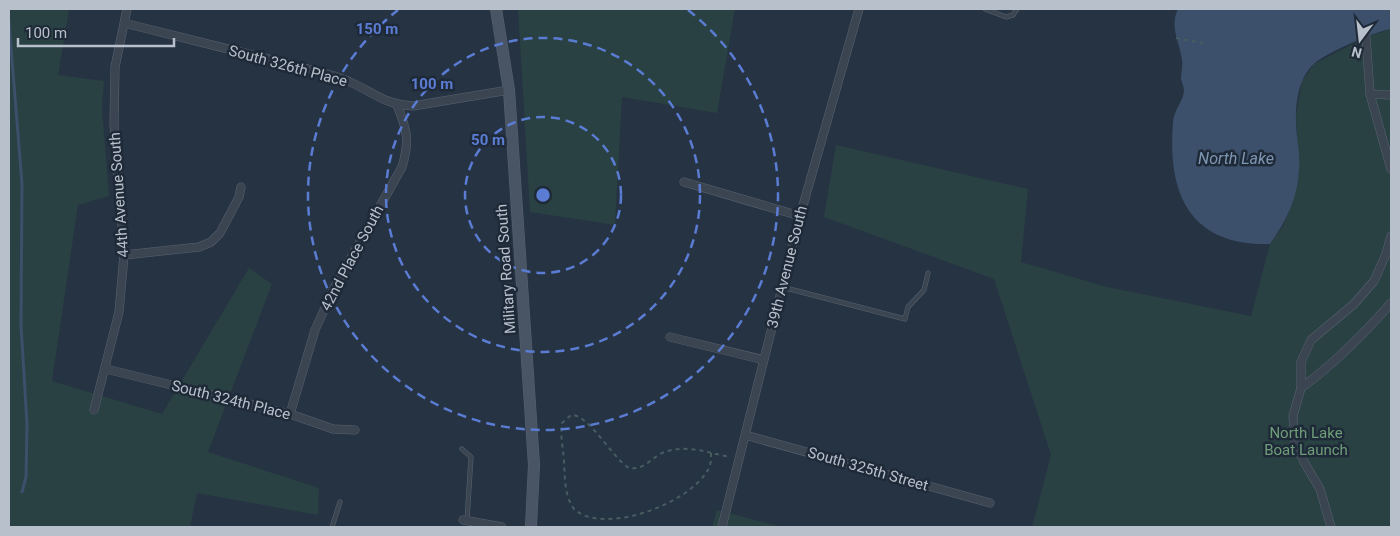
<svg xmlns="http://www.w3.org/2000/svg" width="1400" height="536" viewBox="0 0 1400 536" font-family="Roboto,sans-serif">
<rect width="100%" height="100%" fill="#263343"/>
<path fill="#294143" d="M9,9H69L58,75L104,81L102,108L109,196L78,205L52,381L162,414L249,268L272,284L208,452L319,488L318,515L197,493L190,527H9Z
M518,9H735L717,113L622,97L615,225L530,212Z
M1391,29V527H1032L1051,455L994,279L824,217L836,145L1028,189L1021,262L1107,287L1251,316L1270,244L1283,226L1293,201L1299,170L1296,116L1302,81L1314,64L1366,37Z
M717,510L782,527H712Z"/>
<path fill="#3c506b" d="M1178,9H1391V29C1374,32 1328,52 1315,63C1300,75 1296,99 1296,116C1295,134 1301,152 1299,170C1298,197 1286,222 1270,244C1191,246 1167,195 1173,123C1173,111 1183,102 1184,91C1184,87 1182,83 1181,79C1181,73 1183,67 1182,60C1180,43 1169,27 1178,9Z"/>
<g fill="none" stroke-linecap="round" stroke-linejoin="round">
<path stroke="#3c506b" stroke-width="3" d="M9,22L22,184L21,325L27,424L26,477L22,492"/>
<g stroke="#59636f" stroke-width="5">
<path id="service" d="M985,9L1006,17L1013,15L1017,9
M782,287L905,319L908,307L924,290L928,273
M462,449L471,457L467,520
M332,527L340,502"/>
</g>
<g stroke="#59636f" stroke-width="9">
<path id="minor" d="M124,23L320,72C330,75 341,77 350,82C375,93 383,104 413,106L509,90
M1366,37L1370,94
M1391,95L1370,94L1391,169
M684,182L800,216
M124,255L199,247L211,242L220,233L239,197L241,187
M670,337L764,360
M106,369L290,414L333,429L355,430
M1301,388C1335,363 1363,335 1391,303
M94,410L119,312L124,255L114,124L115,67L127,9
M290,414L315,330L334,288L402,167C410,141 407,129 397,105
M745,435L990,503
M463,520L502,527
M722,527L800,216L859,9
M1331,527L1320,489L1304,462L1295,442L1293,416L1301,388V362L1311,340L1354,304L1374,281L1386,254L1391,236"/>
</g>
<g stroke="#59636f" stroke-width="12">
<path id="secondary" d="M496,9L509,90L534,465L531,527"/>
</g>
<path stroke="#475d60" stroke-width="2" stroke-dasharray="4 4" stroke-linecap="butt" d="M1176,38L1203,43
M711,453C711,458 711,464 709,468C691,504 603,536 574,509C564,495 565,477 564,461C563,448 560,435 562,423L571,415C589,414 612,458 629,468C646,471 653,454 668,451C689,445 709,453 730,457"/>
<use href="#service" stroke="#3b4552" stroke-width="4"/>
<use href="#minor" stroke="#3b4552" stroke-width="8"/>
<use href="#secondary" stroke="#495465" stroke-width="11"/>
</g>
<g fill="none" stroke="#5b7cd3" stroke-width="2.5" stroke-dasharray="9 6">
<circle cx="543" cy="195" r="78"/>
<circle cx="543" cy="195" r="157"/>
<path d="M688 10A235 235 0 1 1 398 10"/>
</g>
<g text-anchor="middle" stroke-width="5" stroke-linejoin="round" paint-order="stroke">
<g font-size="15" fill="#b8c0cc" stroke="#1f2a38">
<text transform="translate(288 66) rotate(15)" y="5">South 326th Place</text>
<text transform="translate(119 195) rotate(-94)" y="5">44th Avenue South</text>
<text transform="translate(352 258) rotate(-62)" y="5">42nd Place South</text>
<text transform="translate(787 267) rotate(-76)" y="5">39th Avenue South</text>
<text transform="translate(506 269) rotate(-94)" y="5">Military Road South</text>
<text transform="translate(231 400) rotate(14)" y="5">South 324th Place</text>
<text transform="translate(868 469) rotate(16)" y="5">South 325th Street</text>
</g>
<g font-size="15" fill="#6f9d79" stroke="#1f2a38">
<text x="1306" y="438">North Lake<tspan x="1306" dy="17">Boat Launch</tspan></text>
</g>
<g font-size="16" font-style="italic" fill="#7f96b3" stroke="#1f2a38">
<text x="1236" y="164">North Lake</text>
</g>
</g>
<circle cx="543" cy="195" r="8" fill="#5b7cd3" stroke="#1f2a38" stroke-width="2.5"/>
<g font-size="15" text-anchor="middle" font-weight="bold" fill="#5b7cd3" stroke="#1f2a38" stroke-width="5" stroke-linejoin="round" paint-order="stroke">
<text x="377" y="34">150 m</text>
<text x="432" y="89">100 m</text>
<text x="488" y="145">50 m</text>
</g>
<rect width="1400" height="536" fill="none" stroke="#b8c0cc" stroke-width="20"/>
<g transform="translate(1360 40) rotate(195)" stroke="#1f2a38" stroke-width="4" paint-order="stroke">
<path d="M0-4L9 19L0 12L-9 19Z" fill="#b8c0cc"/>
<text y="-8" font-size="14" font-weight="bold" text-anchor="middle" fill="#b8c0cc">N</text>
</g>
<path d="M18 38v8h156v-8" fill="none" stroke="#b8c0cc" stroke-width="2.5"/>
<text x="25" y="38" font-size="15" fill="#b8c0cc" stroke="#1f2a38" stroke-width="4" paint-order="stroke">100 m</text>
</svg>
